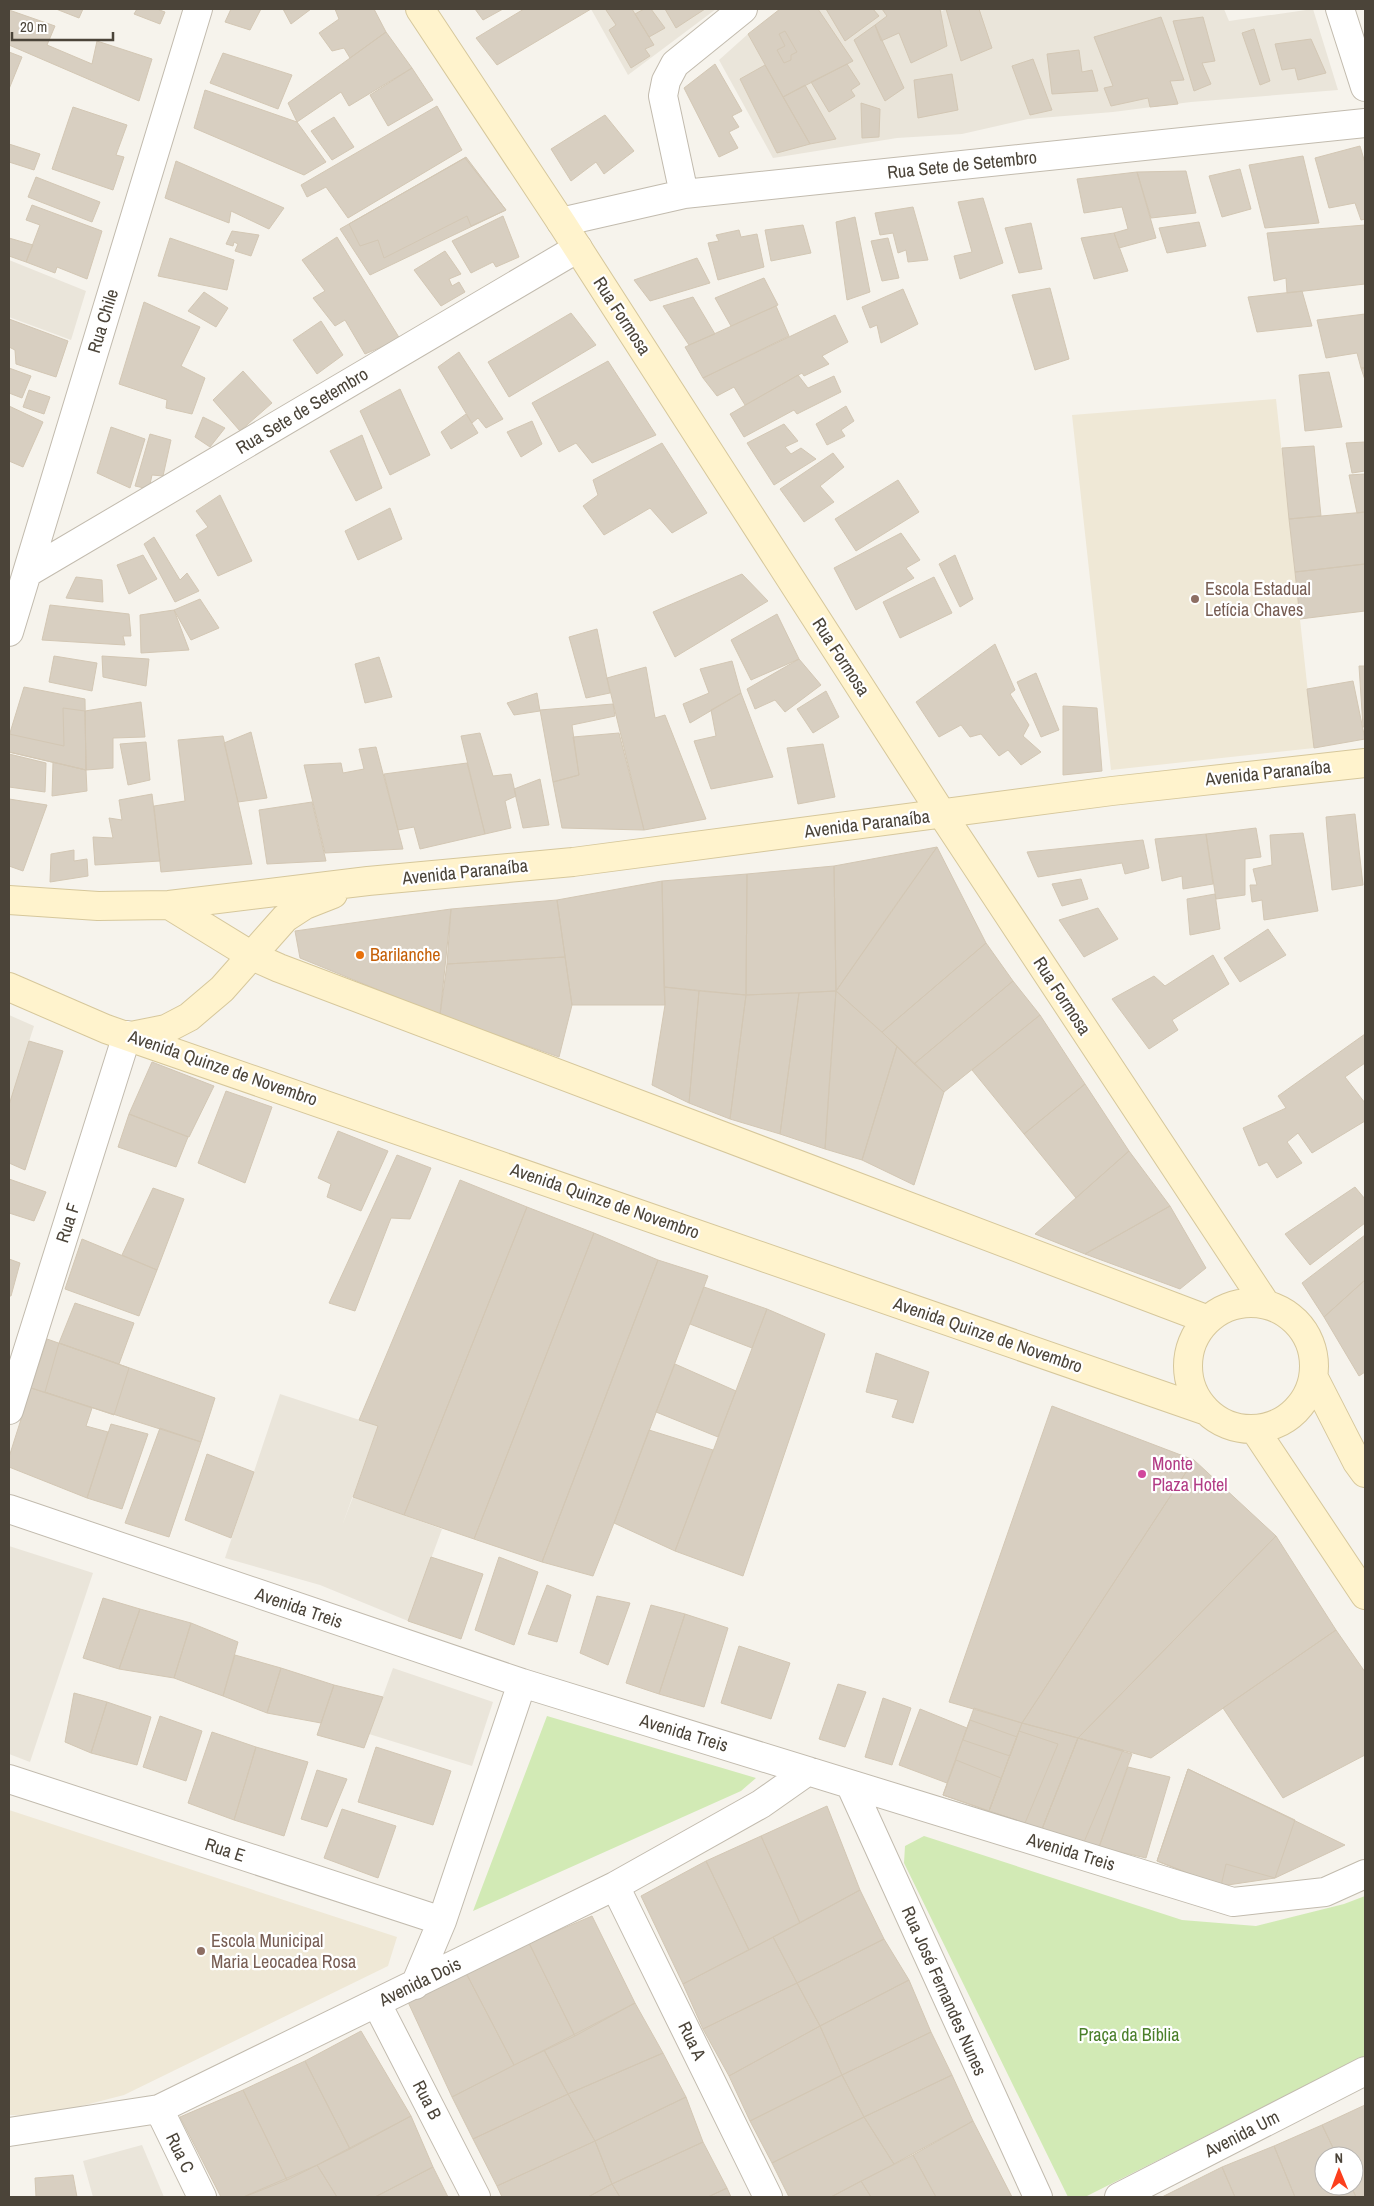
<svg xmlns="http://www.w3.org/2000/svg" width="1374" height="2206" viewBox="0 0 1374 2206" font-family="'Archivo Narrow',sans-serif">
<rect width="100%" height="100%" fill="#f6f3ec"/>
<path fill="#eae5da" d="M591,9H716L628,75Z
M818,9H940L942,11L946,9H1224L1229,21L1313,9L1338,90L1191,102L1113,112L1028,119L962,134L897,138L773,158L719,60L748,34L784,97L852,61Z
M9,260L86,291L71,340L9,317Z
M9,1015L34,1026L9,1105Z
M280,1394L378,1426L342,1526L353,1497L442,1529L408,1621L320,1585L225,1558Z
M9,1546L93,1573L30,1762L9,1754Z
M393,1668L493,1702L472,1766L369,1734Z
M142,2145L164,2197H93L83,2161Z"/>
<path fill="#efe8d6" d="M1276,399L1314,748L1111,770L1072,415Z
M9,1810L397,1937L388,1966L124,2095L43,2116L9,2115Z"/>
<path fill="#d2eab5" d="M547,1716L756,1778L741,1791L473,1911Z
M924,1836L1182,1920L1256,1926L1344,1904L1365,1896V2056L1085,2197H1068L904,1863L905,1846Z"/>
<path fill="#d8cfc1" stroke="#d3c7b4" d="M56,9H83L79,18Z
M137,9H157L165,12L160,24L134,14Z
M231,9H261L250,30L225,22Z
M283,9H311L291,24Z
M335,9H374L386,32L350,58L344,48L332,51L319,33L339,19Z
M475,9H503L483,20Z
M524,9H591L497,65L476,38Z
M608,9H632L654,45L645,49L650,56L631,68L609,30L616,25L606,10Z
M644,9H651L665,28L649,37L635,14Z
M665,9H705L676,28Z
M780,9H818L853,61L783,97L748,34Z
M826,9H873L879,16L845,41Z
M882,9H940L947,46L911,63L899,33L881,41L875,25L887,16Z
M946,9H979L992,48L961,61Z
M9,10L55,26L47,45L92,64L97,41L152,59L139,101L9,45Z
M1161,17L1184,80L1170,81L1178,104L1150,107L1148,98L1111,106L1104,88L1113,86L1094,37Z
M1203,17L1215,61L1202,63L1211,84L1194,91L1173,21Z
M875,25L904,88L885,101L854,40Z
M1254,29L1270,81L1260,85L1242,33Z
M785,31L797,52L791,55V60L784,63L777,50L785,46L779,34Z
M386,32L412,68L349,106L341,92L297,122L288,103Z
M1311,39L1326,73L1298,80L1295,68L1282,70L1275,44Z
M1079,50L1082,72L1092,70L1098,91L1052,94L1047,54Z
M9,52L22,57L9,89Z
M223,53L292,75L278,109L210,83Z
M1033,59L1052,110L1030,115L1012,66Z
M715,64L742,111L732,116L739,127L729,132L738,148L719,157L684,88Z
M847,64L860,84L851,90L855,96L829,112L811,82Z
M765,65L810,144L777,153L740,79Z
M412,68L433,100L388,126L370,95Z
M952,74L958,110L918,118L914,80Z
M805,85L836,139L810,144L783,97Z
M205,90L297,122L326,162L304,175L194,128Z
M861,103L880,109L879,137L862,138Z
M437,106L462,150L348,218L326,187L307,197L301,185Z
M73,107L127,125L116,155L124,157L113,190L52,169Z
M605,115L634,151L604,174L596,162L571,181L551,149Z
M334,117L354,147L332,160L311,131Z
M9,144L40,154L34,170L9,162Z
M1360,146L1365,163V219L1361,220L1355,203L1329,208L1315,158Z
M1303,156L1319,223L1265,228L1249,165Z
M466,157L506,210L471,226L467,216L384,258L378,240L360,246L349,224Z
M465,158L506,210L370,275L340,229Z
M176,161L284,208L269,229L231,211L229,223L165,198Z
M1240,169L1251,209L1222,217L1209,176Z
M1186,171L1196,213L1151,218L1137,172Z
M1137,172L1156,238L1119,248L1114,233L1128,229L1122,207L1084,213L1077,179Z
M36,177L100,202L92,222L28,197Z
M983,198L1003,263L960,279L954,256L972,252L958,202Z
M32,205L102,231L87,279L57,267L55,273L26,262L40,225L26,220Z
M913,207L928,260L908,262L906,250L898,253L893,233L880,235L875,213Z
M503,216L519,257L496,267L493,262L471,273L452,241Z
M855,217L870,292L847,300L836,222Z
M1199,222L1206,246L1167,253L1159,228Z
M1031,223L1042,269L1019,273L1005,228Z
M803,225L811,253L771,261L765,230Z
M1365,225V284L1287,293L1286,278L1274,281L1267,233Z
M739,230L741,237L757,234L764,267L718,280L708,243L719,241L716,235Z
M232,231L259,235L251,256L235,251L238,244L234,242L233,246L226,244Z
M1114,233L1128,271L1094,279L1081,238Z
M337,237L400,339L365,354L345,320L335,326L313,298L325,291L302,260Z
M9,238L33,245L26,262L9,256Z
M170,238L234,260L227,290L158,276Z
M888,238L899,278L882,281L871,241Z
M445,251L461,274L449,279L452,286L459,282L465,292L441,306L414,270Z
M697,258L710,283L650,301L634,280Z
M764,278L778,305L731,326L715,298Z
M1050,288L1069,359L1035,370L1012,295Z
M903,289L918,324L881,343L877,325L870,328L862,307Z
M1302,291L1312,326L1257,332L1248,297Z
M204,292L228,308L216,327L188,311Z
M693,297L715,334L689,345L663,306Z
M144,302L200,327L181,366L205,378L192,414L166,408L167,400L119,384Z
M776,306L789,336L703,378L685,347Z
M571,313L596,345L509,397L488,362Z
M1365,314V368H1361L1357,353L1326,358L1317,320Z
M835,315L848,342L822,356L829,364L804,376L802,373L745,405L734,387L717,396L703,378Z
M9,319L68,341L56,377L16,364L15,350L9,347Z
M321,321L343,355L317,374L293,340Z
M459,352L503,419L486,428L478,418L472,423L438,367Z
M608,361L656,435L592,463L576,443L559,452L532,403Z
M9,368L31,376L22,398L9,393Z
M1361,368H1365V382V380Z
M243,371L272,403L240,431L213,400Z
M1329,372L1342,427L1305,431L1299,375Z
M798,375L808,388L834,376L841,392L797,414L794,410L744,437L730,414Z
M400,389L430,455L390,475L360,411Z
M29,390L50,397L44,414L23,407Z
M9,406L43,422L23,467L9,461Z
M846,406L854,421L841,430L845,436L827,445L816,424Z
M466,414L478,433L451,449L441,432Z
M203,417L225,428L210,447L195,437Z
M532,421L542,444L521,457L507,432Z
M784,424L798,441L785,447L791,454L801,448L816,459L774,485L747,443Z
M111,427L145,439L130,488L97,473Z
M150,434L171,440L163,476L152,475L149,489L135,486Z
M362,435L382,488L356,501L330,451Z
M1365,442V471L1352,473L1346,443Z
M662,443L707,513L672,533L650,508L604,535L583,506L598,495L593,480Z
M1314,446L1321,516L1289,519L1282,448Z
M833,453L844,467L820,486L834,502L804,522L780,489Z
M1365,474V512L1357,513L1349,475Z
M898,480L919,512L856,551L835,519Z
M220,495L252,561L218,576L196,535L208,527L196,511Z
M390,508L402,539L358,560L345,531Z
M1365,512V564L1295,572L1289,519Z
M901,533L920,560L906,568L914,578L856,610L834,568Z
M154,537L180,580L187,573L199,591L175,602L144,544Z
M143,555L157,579L129,594L117,565Z
M955,555L973,599L960,607L939,564Z
M1365,564V611L1300,619L1295,572Z
M742,574L768,601L675,657L653,612Z
M76,577L102,580L103,602L66,598Z
M934,577L952,613L900,638L883,602Z
M200,599L219,628L191,640L174,610Z
M50,605L129,614L131,636H123L125,645L42,640Z
M174,610L189,650L141,653L140,615Z
M777,614L799,659L751,680L731,640Z
M597,629L610,693L586,698L569,637Z
M995,644L1015,690L1010,694L1029,725L1023,736L1041,752L1021,765L1008,750L999,756L981,734L970,737L961,725L939,737L916,702Z
M54,656L97,663L92,691L49,682Z
M102,656L149,659L146,686L103,677Z
M379,657L392,697L365,703L355,664Z
M799,659L821,685L785,712L775,700L755,709L747,689Z
M732,661L741,693L690,723L683,704L709,693L700,669Z
M1359,666H1365V727H1363Z
M646,667L655,718L665,715L706,819L644,830L607,678Z
M1036,673L1059,730L1041,737L1017,682Z
M1353,681L1365,739L1314,748L1307,689Z
M24,687L85,699L86,770L9,752V736Z
M826,691L839,717L813,733L797,709Z
M537,693L540,711L514,715L507,703Z
M741,693L773,777L711,789L694,741L716,736L711,710Z
M141,702L145,737L113,738V768L86,770L85,711Z
M613,704L615,716L572,725L579,775L553,782L540,710Z
M1063,706L1097,708L1102,771L1063,775Z
M63,708L85,711L86,770L9,752V734L64,746Z
M251,732L267,798L238,802L224,743Z
M480,733L493,776L511,774L516,796L505,801L511,828L485,834L461,736Z
M619,733L644,830L562,828L553,782L579,775L573,737Z
M223,736L252,864L161,872L154,806L185,801L178,740Z
M146,742L150,780L128,785L120,744Z
M823,744L835,797L798,804L787,748Z
M376,747L403,849L325,853L304,765L341,763L343,773L364,769L359,749Z
M9,754L46,763L45,792L9,787Z
M53,762L86,770L87,791L52,796Z
M467,763L485,834L420,849L414,827L398,830L384,774Z
M540,779L549,825L523,828L514,789Z
M152,794L160,861L95,865L93,837L113,838L109,818L122,820L119,800Z
M9,799L47,805L23,871L9,866Z
M312,802L326,861L267,864L259,810Z
M1355,814L1363,885L1332,890L1326,817Z
M1256,828L1261,857L1245,859V895L1216,899L1206,834Z
M1303,833L1318,911L1264,920L1262,900L1252,902L1250,885H1257L1253,869L1272,865L1270,835Z
M1206,834L1213,884L1183,889L1182,876L1162,881L1155,839Z
M1143,840L1149,868L1125,874L1122,863L1038,877L1027,852Z
M937,847L986,943L882,1032L836,991Z
M937,847L895,906L836,991L834,866Z
M74,850V861L87,859L88,876L50,882L51,854Z
M834,866L836,991L746,995L747,874Z
M747,874L746,995L664,987L662,881Z
M1081,879L1088,899L1062,906L1052,884Z
M662,881L665,1005H572L557,900Z
M1215,894L1220,929L1190,935L1187,899Z
M557,900L565,957L447,964L451,909Z
M1098,908L1118,939L1084,957L1059,920Z
M451,909L440,1015L300,958L295,931Z
M1268,929L1286,955L1240,982L1224,958Z
M986,943L1013,981L914,1064L882,1032Z
M1213,955L1229,984L1172,1020L1178,1030L1149,1049L1112,999L1154,976L1165,986Z
M565,957L572,1005L559,1057L440,1015L447,964Z
M1013,981L1040,1015L944,1092L914,1064Z
M664,987L699,991L689,1103L652,1085L665,1005Z
M699,991L746,995L730,1119L689,1103Z
M836,991L829,1087L825,1149L780,1134L799,993Z
M836,991L897,1046L862,1160L825,1149Z
M799,993L780,1134L730,1119L746,995Z
M1040,1015L1085,1084L1024,1134L972,1070Z
M1365,1034V1063L1345,1077L1365,1103V1121L1312,1153L1298,1133L1287,1142L1302,1163L1277,1178L1267,1162L1259,1166L1243,1128L1286,1108L1278,1096Z
M29,1041L63,1051L25,1170L9,1163V1105Z
M897,1046L944,1092L914,1185L862,1160Z
M152,1062L214,1086L189,1137L129,1114Z
M1085,1084L1129,1151L1076,1198L1024,1134Z
M226,1091L272,1107L245,1183L198,1163Z
M129,1114L188,1137L176,1167L118,1147Z
M338,1131L388,1151L361,1211L327,1197L331,1184L318,1178Z
M1129,1151L1170,1206L1085,1254L1035,1234Z
M397,1155L431,1168L410,1219L391,1218L355,1311L329,1303Z
M9,1179L46,1192L34,1221L9,1213Z
M460,1180L527,1207L404,1515L353,1497L378,1426L359,1420Z
M1355,1187L1365,1199V1223L1310,1265L1285,1234Z
M153,1188L184,1199L157,1270L122,1255Z
M1170,1206L1206,1268L1180,1289L1085,1254Z
M527,1207L594,1233L474,1539L404,1515Z
M594,1233L658,1260L542,1562L474,1539Z
M1365,1235V1280L1324,1317L1302,1283Z
M82,1239L157,1270L139,1316L65,1289Z
M9,1259L20,1263L11,1296H9Z
M658,1260L708,1276L614,1523L593,1576L542,1562Z
M1365,1280V1372L1359,1376L1324,1317Z
M704,1287L767,1309L752,1348L690,1324Z
M75,1303L134,1323L119,1364L59,1343Z
M767,1309L825,1334L743,1576L675,1551Z
M47,1339L215,1398L201,1442L31,1388Z
M59,1343L129,1368L114,1415L45,1392Z
M876,1353L929,1372L913,1423L892,1417L898,1400L866,1392Z
M675,1364L736,1391L718,1437L656,1412Z
M31,1388L92,1408L86,1426L108,1432L87,1498L9,1467V1457Z
M1052,1406L1194,1460L1022,1723L949,1702Z
M111,1424L148,1434L122,1509L87,1498Z
M160,1428L201,1442L169,1537L125,1523Z
M649,1430L713,1450L675,1551L614,1523Z
M207,1454L254,1472L231,1538L185,1520Z
M1194,1460L1276,1536L1078,1738L1022,1723Z
M1276,1536L1336,1630L1151,1758L1078,1738Z
M431,1557L483,1574L461,1639L408,1621Z
M499,1557L538,1572L514,1645L475,1630Z
M547,1585L571,1595L557,1642L528,1634Z
M597,1596L630,1603L608,1665L580,1653Z
M103,1598L140,1609L119,1669L83,1658Z
M651,1605L685,1614L659,1694L626,1683Z
M140,1609L191,1623L174,1678L119,1669Z
M685,1614L728,1628L704,1707L659,1694Z
M191,1623L238,1642L223,1696L174,1678Z
M1336,1630L1365,1672V1755L1283,1798L1223,1708Z
M739,1646L790,1663L771,1719L721,1703Z
M235,1655L281,1668L267,1713L223,1696Z
M281,1668L334,1685L321,1723L267,1713Z
M838,1684L866,1692L845,1747L819,1739Z
M334,1685L383,1697L364,1748L317,1735Z
M74,1693L107,1702L91,1753L65,1742Z
M883,1698L911,1708L892,1765L865,1757Z
M107,1702L151,1717L137,1765L91,1753Z
M974,1708L1022,1723L989,1811L943,1795Z
M920,1709L967,1728L947,1783L899,1765Z
M160,1716L202,1731L186,1781L143,1767Z
M970,1720L1017,1737L1010,1756L963,1740Z
M1022,1723L1078,1738L1042,1829L989,1811Z
M1019,1731L1058,1744L1025,1823L989,1811Z
M212,1732L256,1747L234,1820L188,1803Z
M1078,1738L1132,1754L1099,1847L1042,1829Z
M1078,1738L1123,1750L1084,1842L1042,1829Z
M256,1747L308,1762L284,1836L234,1820Z
M376,1747L451,1771L433,1825L358,1802Z
M956,1760L1001,1778L989,1811L943,1795Z
M1128,1767L1170,1777L1146,1858L1099,1847Z
M1188,1769L1295,1820L1275,1878L1226,1864L1221,1886L1157,1861Z
M1188,1769L1345,1845L1275,1878L1221,1886L1157,1861Z
M317,1770L347,1779L327,1827L301,1819Z
M827,1806L860,1890L800,1923L761,1836Z
M342,1809L396,1826L378,1878L324,1858Z
M761,1836L800,1923L749,1950L706,1861Z
M706,1861L749,1950L683,1984L641,1896Z
M860,1890L884,1939L797,1983L773,1937Z
M592,1916L635,2003L575,2036L529,1943Z
M773,1937L797,1983L703,2029L683,1984Z
M884,1939L909,1980L820,2026L797,1983Z
M529,1943L575,2036L514,2065L466,1973Z
M466,1973L514,2065L452,2097L408,2002Z
M909,1980L931,2032L842,2075L820,2026Z
M797,1983L820,2026L729,2076L703,2029Z
M635,2003L663,2053L568,2094L544,2050Z
M820,2026L842,2075L750,2121L729,2076Z
M361,2031L411,2116L350,2149L305,2061Z
M931,2032L952,2075L864,2117L842,2075Z
M544,2050L568,2094L473,2139L452,2097Z
M663,2053L686,2097L595,2141L568,2094Z
M305,2061L350,2149L287,2180L243,2090Z
M842,2075L864,2117L772,2163L750,2121Z
M952,2075L973,2121L894,2164L864,2117Z
M243,2090L287,2180L244,2197H221L180,2117Z
M568,2094L595,2141L497,2186L473,2139Z
M686,2097L703,2142L612,2184L595,2141Z
M1365,2105V2197H1356L1351,2186H1354V2156H1337L1322,2125Z
M411,2116L433,2167L375,2197H337L317,2165Z
M864,2117L894,2164L831,2197H789L772,2163Z
M973,2121L1012,2197H936L913,2155Z
M1322,2125L1337,2156H1324V2186H1351L1356,2197H1295L1274,2146Z
M595,2141L612,2184L588,2197H502L497,2186Z
M703,2142L727,2188L708,2197H620L612,2184Z
M1274,2146L1295,2197H1235L1222,2167Z
M913,2155L936,2197H871L861,2181Z
M317,2165L337,2197H243Z
M433,2167L448,2197H375Z
M1222,2167L1235,2197H1162Z
M73,2175L77,2197H36L35,2178Z
M861,2181L871,2197H831Z
M612,2184L620,2197H588Z
M727,2188L731,2197H708Z"/>
<g fill="none" stroke-linecap="round" stroke-linejoin="round">
<g stroke="#c2bbae" stroke-width="30">
<path id="street" d="M1340,9L1365,87
M684,194L663,96L666,81L675,64L743,9
M561,222L684,194L1365,123
M27,573L578,248
M9,632L198,9
M9,1410L127,1035
M9,1509L522,1683L1233,1902L1325,1892L1365,1874
M9,1779L442,1921
M850,1784L1038,2197
M615,1886L768,2197
M415,1985L442,1921L522,1683
M377,2004L476,2197
M159,2109L202,2197
M9,2132L159,2109L615,1886L761,1804L808,1771
M1119,2197L1365,2071"/>
</g>
<g stroke="#d6c79b" stroke-width="30">
<path id="secondary" d="M420,9L561,222L942,814L1265,1303
M9,900L98,906L169,905L368,881L573,862L1112,791L1365,763
M169,905L252,956L279,968L1206,1319
M9,987L106,1029L1204,1410
M131,1036L166,1029L189,1017L222,989L285,918L305,905L333,894
M1188 1366a63 63 0 1 1 126 0a63 63 0 1 1-126 0Z
M1315,1380L1357,1462L1365,1473
M1255,1430L1365,1595"/>
</g>
<use href="#street" stroke="#fff" stroke-width="28"/>
<use href="#secondary" stroke="#fff3cd" stroke-width="28"/>
</g>
<g fill="#8d6e63" stroke="#fff" stroke-width="2">
<circle cx="1195" cy="599" r="5"/>
<circle cx="201" cy="1951" r="5"/>
</g>
<circle fill="#e8710a" stroke="#fff" stroke-width="2" cx="360" cy="955" r="5"/>
<circle fill="#d1479c" stroke="#fff" stroke-width="2" cx="1142" cy="1474" r="5"/>
<g text-anchor="middle" stroke-width="4.5" stroke-linejoin="round" paint-order="stroke">
<g font-size="18" fill="#4b4439" stroke="#fff">
<text transform="translate(962 165) rotate(-6)" y="6">Rua Sete de Setembro</text>
<text transform="translate(622 316) rotate(57)" y="6">Rua Formosa</text>
<text transform="translate(103 321) rotate(-73)" y="6">Rua Chile</text>
<text transform="translate(302 411) rotate(-31)" y="6">Rua Sete de Setembro</text>
<text transform="translate(841 657) rotate(57)" y="6">Rua Formosa</text>
<text transform="translate(1268 773) rotate(-6)" y="6">Avenida Paranaíba</text>
<text transform="translate(867 824) rotate(-7)" y="6">Avenida Paranaíba</text>
<text transform="translate(465 872) rotate(-6)" y="6">Avenida Paranaíba</text>
<text transform="translate(1062 996) rotate(57)" y="6">Rua Formosa</text>
<text transform="translate(223 1068) rotate(19)" y="6">Avenida Quinze de Novembro</text>
<text transform="translate(605 1201) rotate(19)" y="6">Avenida Quinze de Novembro</text>
<text transform="translate(68 1223) rotate(-72)" y="6">Rua F</text>
<text transform="translate(988 1335) rotate(19)" y="6">Avenida Quinze de Novembro</text>
<text transform="translate(299 1608) rotate(19)" y="6">Avenida Treis</text>
<text transform="translate(684 1733) rotate(17)" y="6">Avenida Treis</text>
<text transform="translate(225 1850) rotate(18)" y="6">Rua E</text>
<text transform="translate(1071 1852) rotate(17)" y="6">Avenida Treis</text>
<text transform="translate(420 1982) rotate(-26)" y="6">Avenida Dois</text>
<text transform="translate(944 1991) rotate(66)" y="6">Rua José Fernandes Nunes</text>
<text transform="translate(692 2041) rotate(64)" y="6">Rua A</text>
<text transform="translate(427 2100) rotate(63)" y="6">Rua B</text>
<text transform="translate(1242 2134) rotate(-27)" y="6">Avenida Um</text>
<text transform="translate(180 2153) rotate(64)" y="6">Rua C</text>
</g>
<g font-size="18" fill="#785e54" stroke="#fff" text-anchor="start">
<text x="1205" y="595">Escola Estadual<tspan x="1205" dy="21">Letícia Chaves</tspan></text>
<text x="211" y="1947">Escola Municipal<tspan x="211" dy="21">Maria Leocadea Rosa</tspan></text>
</g>
<g font-size="18" fill="#c56008" stroke="#fff" text-anchor="start">
<text x="370" y="961">Barilanche</text>
</g>
<g font-size="18" fill="#b23c85" stroke="#fff" text-anchor="start">
<text x="1152" y="1470">Monte<tspan x="1152" dy="21">Plaza Hotel</tspan></text>
</g>
<g font-size="18" fill="#4a7f2a" stroke="#fff">
<text x="1129" y="2041">Praça da Bíblia</text>
</g>
</g>
<rect width="1374" height="2206" fill="none" stroke="#4b4439" stroke-width="20"/>
<g transform="translate(1339 2171) rotate(359)"><circle r="24" fill="#ffffff" stroke="#b7b4b0"/>
<path d="M0-4L9 19L0 12L-9 19Z" fill="#fc3f1d"/>
<text y="-8" font-size="14" font-weight="bold" text-anchor="middle" fill="#4b4439">N</text>
</g>
<path d="M12 32v8h101v-8" fill="none" stroke="#4b4439" stroke-width="2.5"/>
<text x="20" y="32" font-size="15" fill="#4b4439" stroke="#ffffff" stroke-width="4" paint-order="stroke">20 m</text>
</svg>
